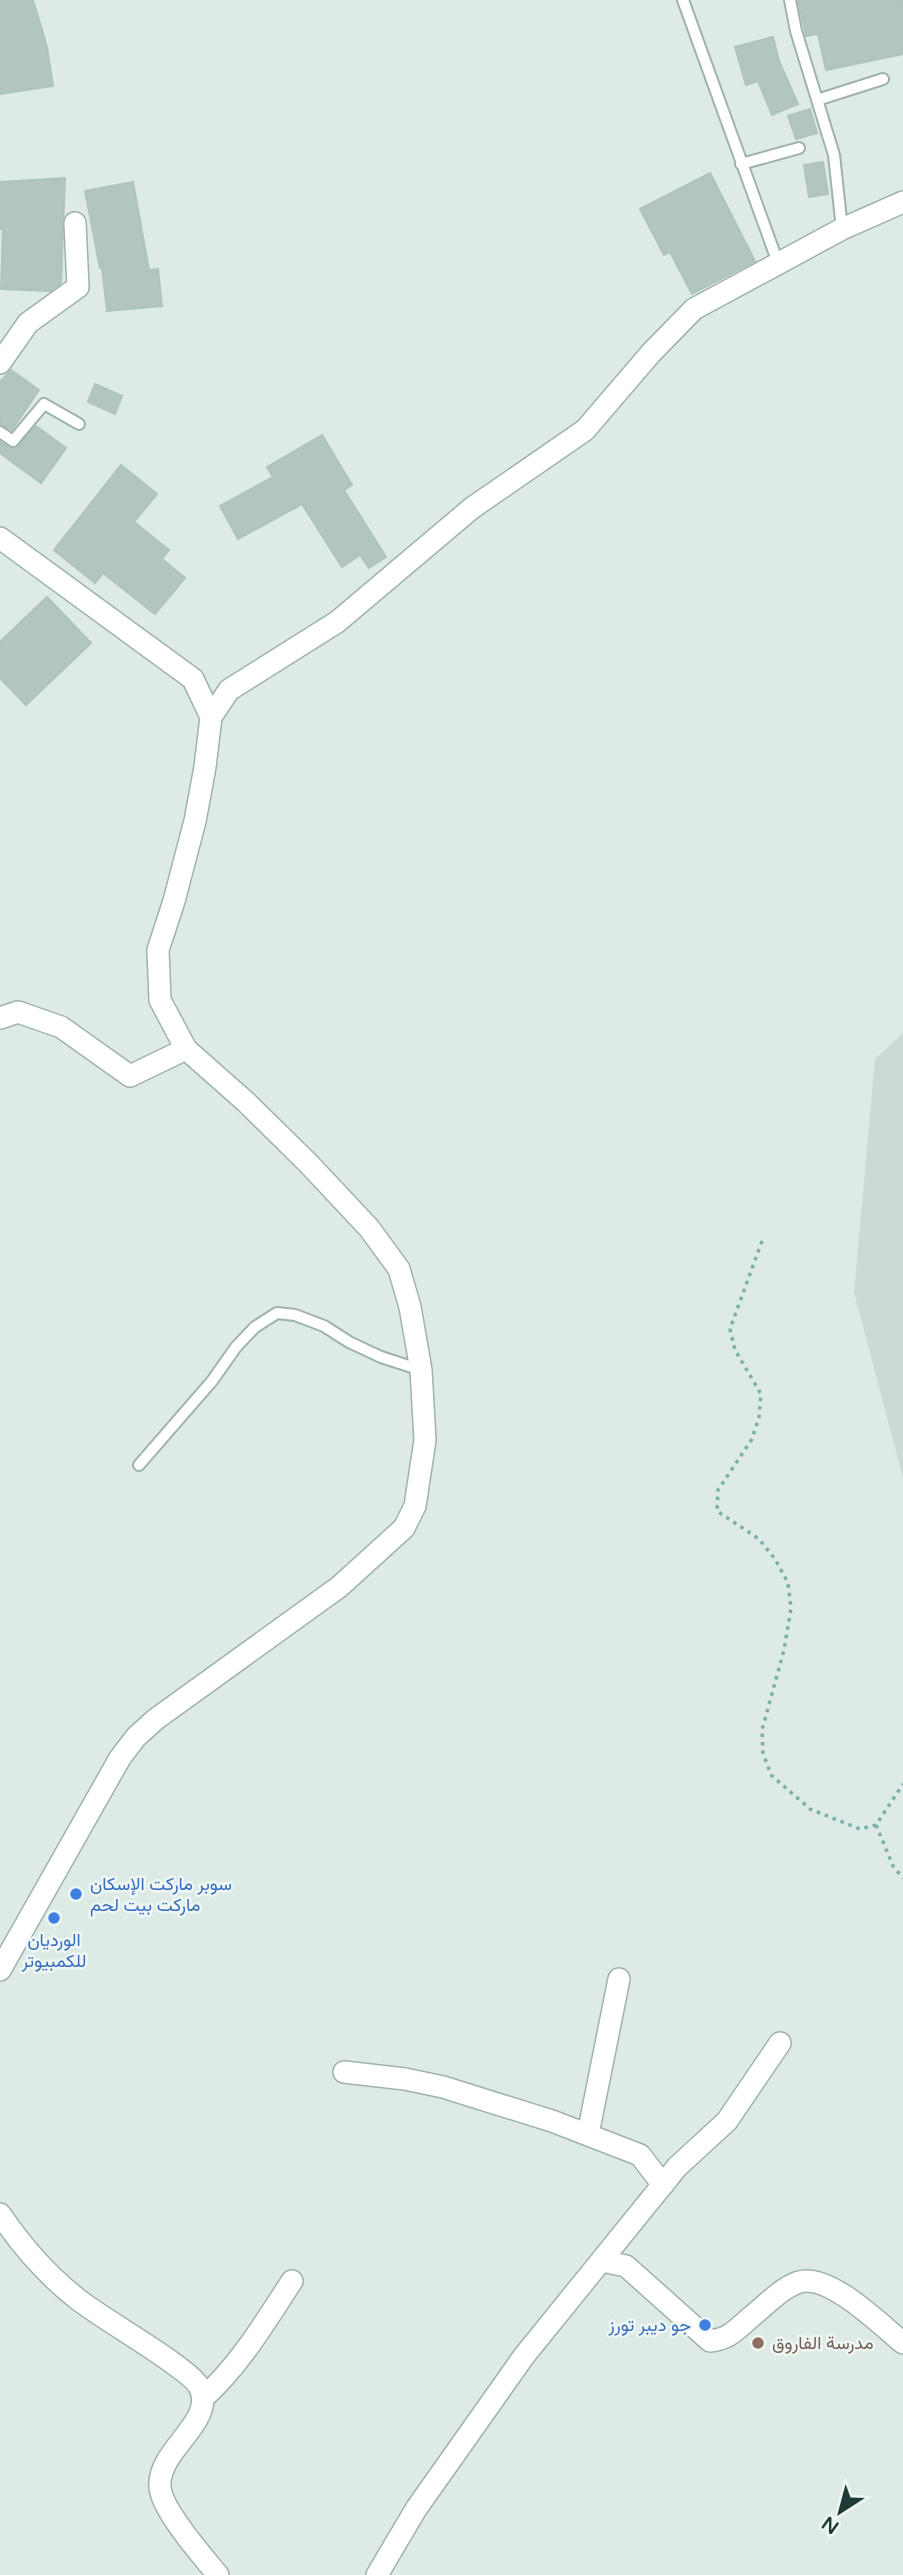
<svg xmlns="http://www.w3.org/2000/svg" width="903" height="2575" viewBox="0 0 903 2575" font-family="'Varela Round',Vazirmatn,sans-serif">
<rect width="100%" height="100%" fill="#ddeae6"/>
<path fill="#cbdad5" d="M903,1033V1478L854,1292L875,1059Z"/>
<path fill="#b2c5bf" stroke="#afc4be" stroke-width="2" d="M0,0H33L47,47L53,86L0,94Z
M798,0H903V54L826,70L818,34L806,36Z
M773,37L779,61L798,104L772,115L758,81L746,85L735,47Z
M810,109L817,133L796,139L788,116Z
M823,162L828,194L809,197L804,165Z
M710,173L755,261L692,294L670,252L664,255L640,209Z
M65,178L61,283L50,291L1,289L3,229H0V182Z
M133,182L149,270L158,269L162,306L107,311L102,268H100L85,191Z
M11,370L39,390L12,430L0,424V382Z
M95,384L122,396L115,414L88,402Z
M36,426L66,448L41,483L0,453V442L9,448H16Z
M322,435L352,485L344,490L386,557L369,568L360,555L342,567L302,504L238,539L220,506L273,477L267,467Z
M121,465L157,494L134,522L169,550L162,559L185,578L155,614L103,573L95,583L54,550Z
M47,597L91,643L26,705L0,678V642Z"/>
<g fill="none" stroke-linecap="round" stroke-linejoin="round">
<g stroke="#a0b2ae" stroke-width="14">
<path id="lane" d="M683,0L778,263
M790,0L796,31L834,155L842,229
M817,100L883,79
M741,164L799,148
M0,432L13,441L44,404L79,424
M139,1465L212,1381L236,1347L255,1327L277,1313L295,1315L324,1326L349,1342L381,1357L421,1370"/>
</g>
<g stroke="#a0b2ae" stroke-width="24">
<path id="street" d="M0,363L28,323L78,287L75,223
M0,538L193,679L211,717L205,767L195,821L174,901L158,950L160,1000L186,1049L246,1102L308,1163L369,1228L399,1269L410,1307L421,1370L425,1440L415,1506L404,1528L339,1587L156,1719L136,1737L120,1758L0,1970
M211,717L229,690L337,622L472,508L585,430L651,353L694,309L842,229L903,202
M0,1018L18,1012L61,1027L130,1076L186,1049
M344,2072L405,2079L443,2087L552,2121L640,2155L663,2185
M588,2134L619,1979
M0,2214C21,2245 46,2274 75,2297C98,2317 191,2368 200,2388C216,2422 157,2450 160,2487C161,2509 203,2557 218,2575
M602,2261L626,2266L710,2341C729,2339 736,2330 751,2317C765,2306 781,2288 799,2282C829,2273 880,2324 903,2343
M203,2398C240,2365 265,2322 292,2281
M377,2575L416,2509L524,2356L677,2167L727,2121L780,2043"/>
</g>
<path stroke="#7cb0a6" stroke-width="3.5" stroke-dasharray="3.5 5" stroke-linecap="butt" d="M762,1241L730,1329L735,1350L761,1394L759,1417L752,1439L718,1490L717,1511L759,1539L775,1559L788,1583L791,1609L784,1650L762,1730L763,1753L771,1775L810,1809L860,1829L876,1825L903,1784
M876,1825L893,1866L903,1878"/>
<use href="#lane" stroke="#fff" stroke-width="10"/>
<use href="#street" stroke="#fff" stroke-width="21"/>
</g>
<g fill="#3f7fe0" stroke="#eef7f3" stroke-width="2.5">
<circle cx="76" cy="1894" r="7"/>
<circle cx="54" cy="1918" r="7"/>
<circle cx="705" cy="2325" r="7"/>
</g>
<circle fill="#8d6e63" stroke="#eef7f3" stroke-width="2.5" cx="758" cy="2343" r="7"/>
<g text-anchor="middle" stroke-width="5" stroke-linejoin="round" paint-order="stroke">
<g font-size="18" fill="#366cbe" stroke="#eef7f3" text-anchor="start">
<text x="90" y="1890">سوبر ماركت الإسكان<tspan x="90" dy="21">ماركت بيت لحم</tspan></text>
<text x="54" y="1946" text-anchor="middle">الورديان<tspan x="54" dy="21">للكمبيوتر</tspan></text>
<text x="691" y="2331" text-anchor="end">جو ديبر تورز</text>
</g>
<g font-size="18" fill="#785e54" stroke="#eef7f3" text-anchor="start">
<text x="772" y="2349">مدرسة الفاروق</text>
</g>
</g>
<g transform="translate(840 2512) rotate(216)" stroke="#eef7f3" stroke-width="5" paint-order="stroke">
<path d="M0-5L12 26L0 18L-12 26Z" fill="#1e3a36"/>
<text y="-10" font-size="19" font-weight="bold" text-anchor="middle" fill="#1e3a36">N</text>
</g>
</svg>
